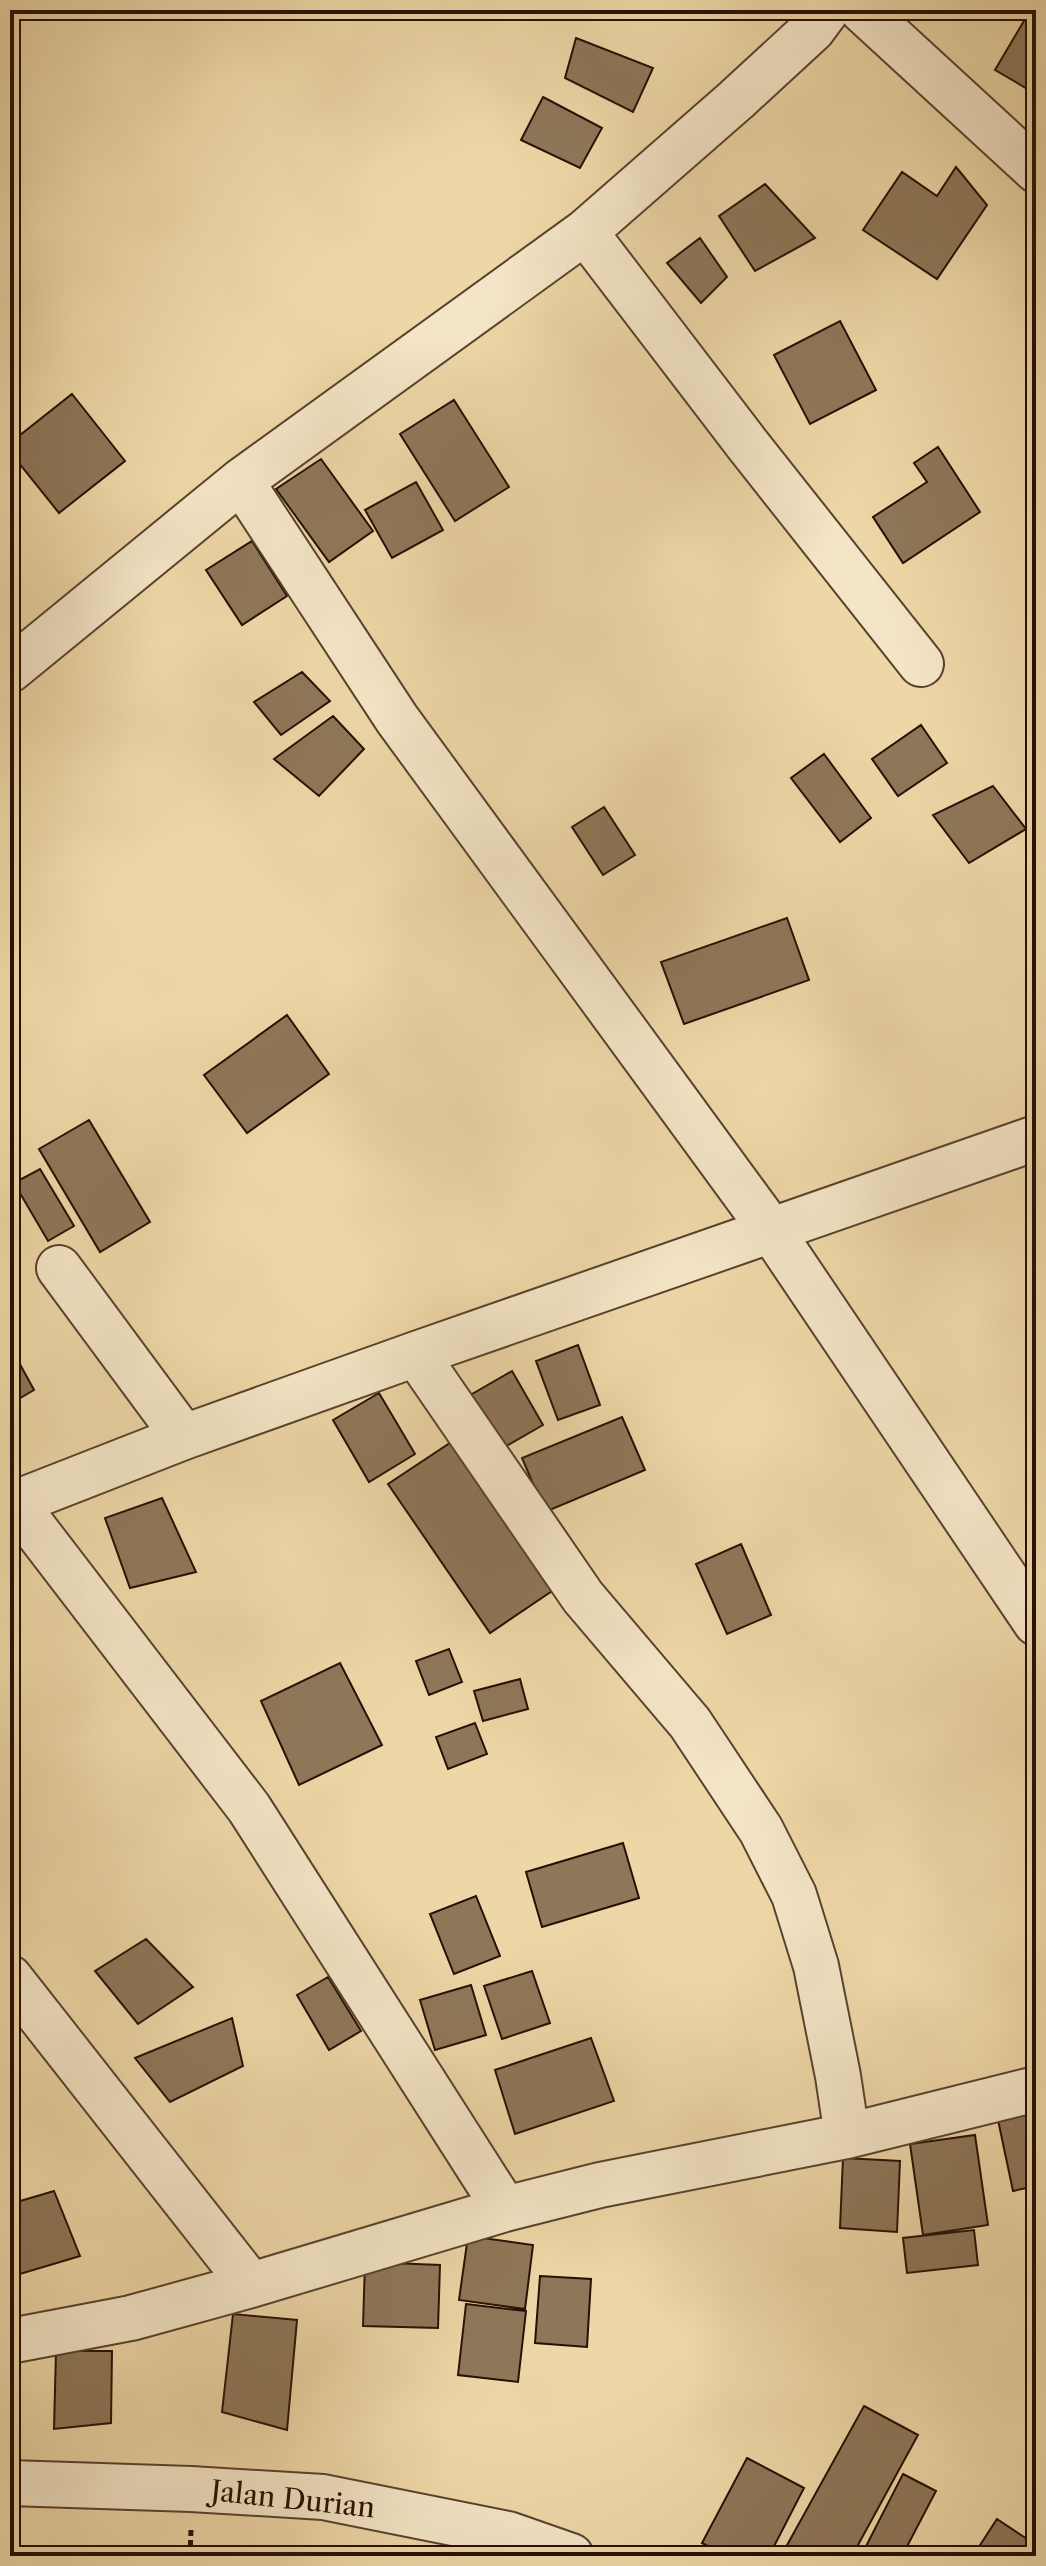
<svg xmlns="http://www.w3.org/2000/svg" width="1046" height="2566" viewBox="0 0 1046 2566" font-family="'Libre Caslon Text',serif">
<rect width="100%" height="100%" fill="#eed7a7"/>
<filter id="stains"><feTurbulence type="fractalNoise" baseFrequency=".0025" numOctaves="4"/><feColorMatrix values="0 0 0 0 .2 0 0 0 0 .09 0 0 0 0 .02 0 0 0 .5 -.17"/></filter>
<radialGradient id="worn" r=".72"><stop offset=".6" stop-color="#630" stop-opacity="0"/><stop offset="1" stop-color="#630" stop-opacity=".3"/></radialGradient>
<path fill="#8e7759" stroke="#261005" stroke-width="2" d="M1028,14L1036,19V94L995,70Z
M576,38L653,68L633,112L565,78Z
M543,97L602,128L580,168L521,140Z
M956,167L987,205L937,279L863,230L902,172L937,196Z
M765,184L815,238L755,271L719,216Z
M700,238L727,277L701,303L667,263Z
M840,321L876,390L810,424L774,355Z
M72,394L125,461L59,513L10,452V443Z
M454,400L509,487L455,521L400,434Z
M938,447L980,512L903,563L873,517L927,482L914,463Z
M321,459L373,531L329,562L276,489Z
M416,482L443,530L392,558L365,510Z
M252,541L287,596L242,625L206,570Z
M302,672L330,701L281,735L254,702Z
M333,716L364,749L319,796L274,759Z
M921,725L947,763L898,796L872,759Z
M824,754L871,818L840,842L791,778Z
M993,786L1026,829L969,863L933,815Z
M604,807L635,855L603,875L572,827Z
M787,918L809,980L684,1024L661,962Z
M287,1015L329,1074L247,1133L204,1075Z
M89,1120L150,1222L100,1252L39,1149Z
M40,1169L74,1226L48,1241L14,1183Z
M578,1345L600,1405L558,1420L536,1361Z
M10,1346L34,1390L10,1404Z
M512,1371L543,1425L496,1452L465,1398Z
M379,1393L415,1454L369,1482L333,1420Z
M622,1417L645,1470L545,1512L522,1458Z
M456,1439L558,1587L490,1633L388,1484Z
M162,1498L196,1572L130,1588L105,1518Z
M741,1544L771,1615L727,1634L696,1564Z
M449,1649L462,1682L429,1695L416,1661Z
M340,1663L382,1745L299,1785L261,1701Z
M520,1679L528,1709L483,1721L474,1691Z
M475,1723L487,1754L448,1769L436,1737Z
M623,1843L639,1898L542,1927L526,1872Z
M476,1896L500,1956L454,1974L430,1914Z
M146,1939L193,1987L138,2024L95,1971Z
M532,1971L550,2023L502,2039L484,1986Z
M328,1977L361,2031L329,2050L297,1995Z
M471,1985L486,2035L435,2050L420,2000Z
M232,2018L243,2066L170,2102L135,2058Z
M591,2038L614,2101L515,2134L495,2070Z
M1036,2111V2186L1013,2191L998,2120Z
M975,2135L988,2225L923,2235L910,2144Z
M843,2158L900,2161L897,2232L840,2228Z
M54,2191L80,2256L10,2277V2204Z
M974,2230L978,2265L907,2273L903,2238Z
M468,2236L533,2245L525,2309L459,2300Z
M365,2262L440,2265L438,2328L363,2326Z
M540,2276L591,2279L587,2347L535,2343Z
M466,2304L526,2311L518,2382L458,2375Z
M233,2314L297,2320L287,2430L222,2412Z
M56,2351H112L111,2423L54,2429Z
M864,2406L918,2435L852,2556H781Z
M747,2458L804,2488L769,2556H727L702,2543Z
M903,2474L936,2491L902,2556H861Z
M997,2519L1036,2545V2556H973Z"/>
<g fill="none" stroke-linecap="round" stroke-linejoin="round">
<g stroke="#58422e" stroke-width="48">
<path id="minor" d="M862,10L1036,170
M585,232L747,444L921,664
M241,481L397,719L771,1230L1036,1623
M10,670L241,481L585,232L736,100L813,29L827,10
M59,1268L184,1437
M416,1354L583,1597L690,1723L761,1830L794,1895L816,1966L838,2076L847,2136
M15,1503L249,1808L505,2209
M10,1505L184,1437L416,1354L1036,1138
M10,1978L251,2285L505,2209L600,2185L847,2136L1036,2089
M10,2341L131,2318L251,2285
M10,2483L191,2489L323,2497L508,2534L571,2556"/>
</g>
<path stroke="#261005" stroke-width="5" stroke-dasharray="6 4" stroke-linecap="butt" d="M190,2556L191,2530"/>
<use href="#minor" stroke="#f4e5c6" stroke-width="44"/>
</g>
<g text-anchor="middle" stroke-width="6" stroke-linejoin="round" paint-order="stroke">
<g font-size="28" fill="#261005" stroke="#f4e5c6">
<text transform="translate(293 2499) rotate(6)" y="10">Jalan Durian</text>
</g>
</g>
<rect width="1046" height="2566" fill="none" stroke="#eed7a7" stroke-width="40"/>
<rect x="12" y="12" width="1022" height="2542" fill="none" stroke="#261005" stroke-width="4"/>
<rect x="20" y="20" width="1006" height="2526" fill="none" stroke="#261005" stroke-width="2"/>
<rect width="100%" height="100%" filter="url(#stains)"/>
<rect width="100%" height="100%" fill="url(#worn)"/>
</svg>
